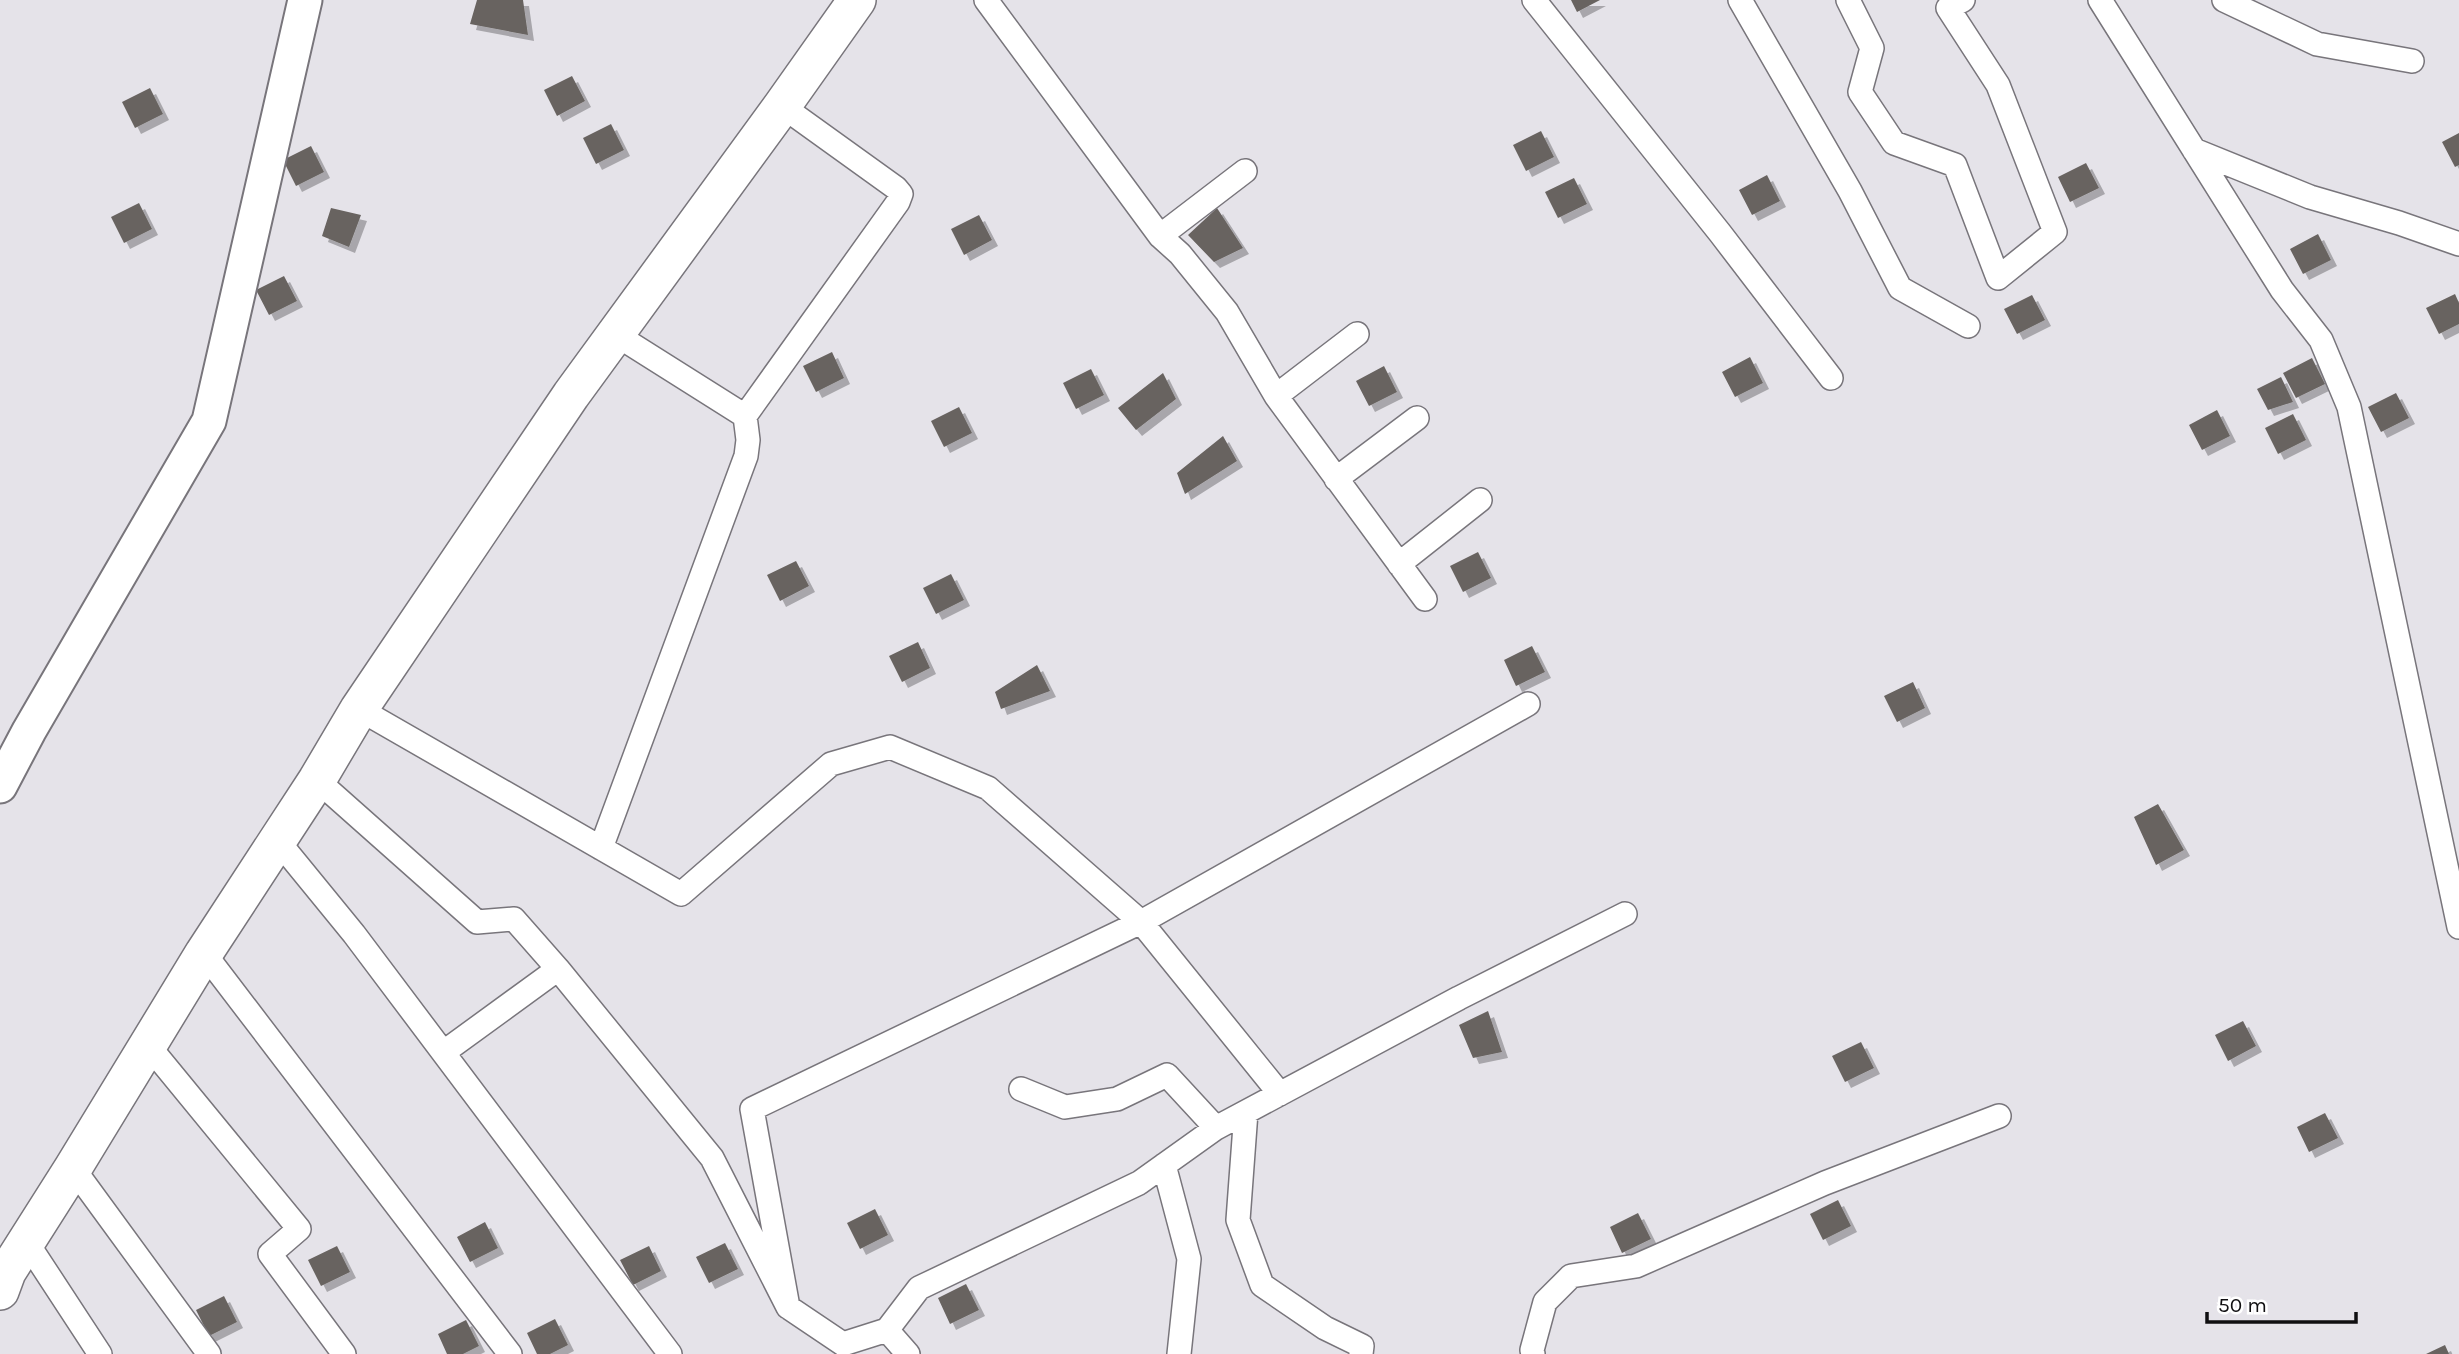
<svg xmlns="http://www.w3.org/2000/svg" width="2459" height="1354" viewBox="0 0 2459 1354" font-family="Karla,sans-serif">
<defs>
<filter id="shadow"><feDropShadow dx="6" dy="6" stdDeviation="0" flood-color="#0004"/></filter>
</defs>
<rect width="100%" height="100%" fill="#e5e3e9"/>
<path fill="#686360" filter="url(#shadow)" d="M477,0H523L528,35L470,24Z
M1571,0H1600L1577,12Z
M572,76L585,101L557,116L544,90Z
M150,88L163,114L135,128L122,102Z
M611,124L624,150L596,164L583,138Z
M1541,131L1554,157L1526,171L1513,145Z
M2459,133V165L2455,167L2442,142Z
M311,146L324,172L296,186L283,160Z
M2086,163L2099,188L2070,202L2058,177Z
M1767,175L1780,201L1752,215L1739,190Z
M1574,178L1587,204L1558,218L1545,192Z
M139,203L152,229L124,243L111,217Z
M331,208L361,215L349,247L322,236Z
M1217,208L1243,248L1214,262L1188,235Z
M979,215L992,240L964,255L951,229Z
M2318,234L2331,260L2303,274L2290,249Z
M284,276L297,301L269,315L256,290Z
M2455,294L2459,303V324L2439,334L2426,308Z
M2032,295L2045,320L2017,334L2004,309Z
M832,352L844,378L816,392L803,366Z
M1750,357L1763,383L1735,397L1722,372Z
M2312,358L2325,384L2296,398L2283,373Z
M1384,366L1397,392L1369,406L1356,381Z
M1091,369L1104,395L1076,409L1063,383Z
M1163,373L1176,399L1136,430L1118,408Z
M2281,377L2293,402L2268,410L2257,389Z
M2396,393L2409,418L2381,432L2368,407Z
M959,407L972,433L944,447L931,421Z
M2217,410L2230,436L2202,450L2189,425Z
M2293,414L2306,440L2278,454L2265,428Z
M1223,436L1237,461L1185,494L1177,473Z
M1478,552L1491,578L1463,592L1450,566Z
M796,561L809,586L780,601L767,575Z
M951,574L964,600L936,614L923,588Z
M918,642L930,668L902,682L889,656Z
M1532,646L1545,672L1516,686L1504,660Z
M1037,665L1050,691L1001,709L995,692Z
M1913,682L1925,708L1897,722L1884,696Z
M2158,804L2184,850L2156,865L2134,817Z
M1488,1011L1502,1052L1473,1058L1459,1025Z
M2243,1021L2256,1046L2228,1061L2215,1035Z
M1861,1042L1874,1068L1845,1082L1832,1056Z
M2325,1113L2338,1138L2309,1152L2297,1127Z
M1838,1200L1851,1226L1823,1240L1810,1214Z
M875,1209L888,1235L860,1249L847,1223Z
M1638,1213L1651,1239L1622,1253L1610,1227Z
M485,1222L498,1248L470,1262L457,1237Z
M725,1243L738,1269L709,1283L696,1257Z
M337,1246L350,1272L321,1286L308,1260Z
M649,1246L661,1271L633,1285L620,1260Z
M966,1284L979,1310L950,1324L938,1298Z
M224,1296L237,1322L209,1336L196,1310Z
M555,1319L568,1345L550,1354H537L527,1333Z
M466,1320L479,1346L463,1354H447L438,1334Z
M2445,1345L2449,1354H2426Z"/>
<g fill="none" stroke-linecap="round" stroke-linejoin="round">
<g stroke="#78757b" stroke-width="26">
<path id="street" d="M986,0L1160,236L1180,254L1227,312L1276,396L1425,599
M1534,0L1720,233L1831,378
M1740,0L1850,191L1900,288L1968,326
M1848,0L1872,48L1860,92L1894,143L1955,165L1998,278L2055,232L1998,85L1948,8L1963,0
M2100,0L2282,290L2321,340L2349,407L2459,927
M2224,0L2317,44L2412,61
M2194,150L2310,197L2399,223L2459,244
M1160,236L1245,171
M615,334L745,416
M1276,396L1357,334
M1336,479L1417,418
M1399,564L1480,500
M359,709L681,894L831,764L890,747L988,788L1141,922L1280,1094
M317,780L477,922L514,919L558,969L444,1052
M278,841L354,934L670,1354
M601,848L746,456L748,440L745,416L898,202L901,194L896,188L782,106
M204,953L510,1354
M558,969L712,1158L788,1307L843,1344L887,1330L908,1354
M148,1045L299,1229L270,1254L344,1354
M1021,1089L1065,1107L1117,1099L1167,1075L1216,1128
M1246,1112L1238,1220L1262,1285L1325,1328L1362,1346L1361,1354
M1164,1165L1189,1259L1179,1354
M73,1168L209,1354
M26,1241L100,1354
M788,1307L752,1109L1141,922L1528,704
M887,1330L919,1288L1139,1183L1216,1128L1459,998L1625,914
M1533,1354L1532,1350L1545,1302L1571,1276L1636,1266L1825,1183L1999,1116"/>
</g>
<g stroke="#78757b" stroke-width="37">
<path id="secondary" d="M0,786L29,731L209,421L305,0"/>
</g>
<g stroke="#78757b" stroke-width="40">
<path id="primary" d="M0,1291L7,1272L73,1168L204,953L317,780L359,709L571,395L782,106L857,0"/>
</g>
<use href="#street" stroke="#fff" stroke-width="23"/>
<use href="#secondary" stroke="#fff" stroke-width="33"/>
<use href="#primary" stroke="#fff" stroke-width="37"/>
</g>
<path d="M2207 1312v10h149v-10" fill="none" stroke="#100f11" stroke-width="3.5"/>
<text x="2218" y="1312" font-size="21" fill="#100f11" stroke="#ffffff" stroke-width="5" paint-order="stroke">50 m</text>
</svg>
